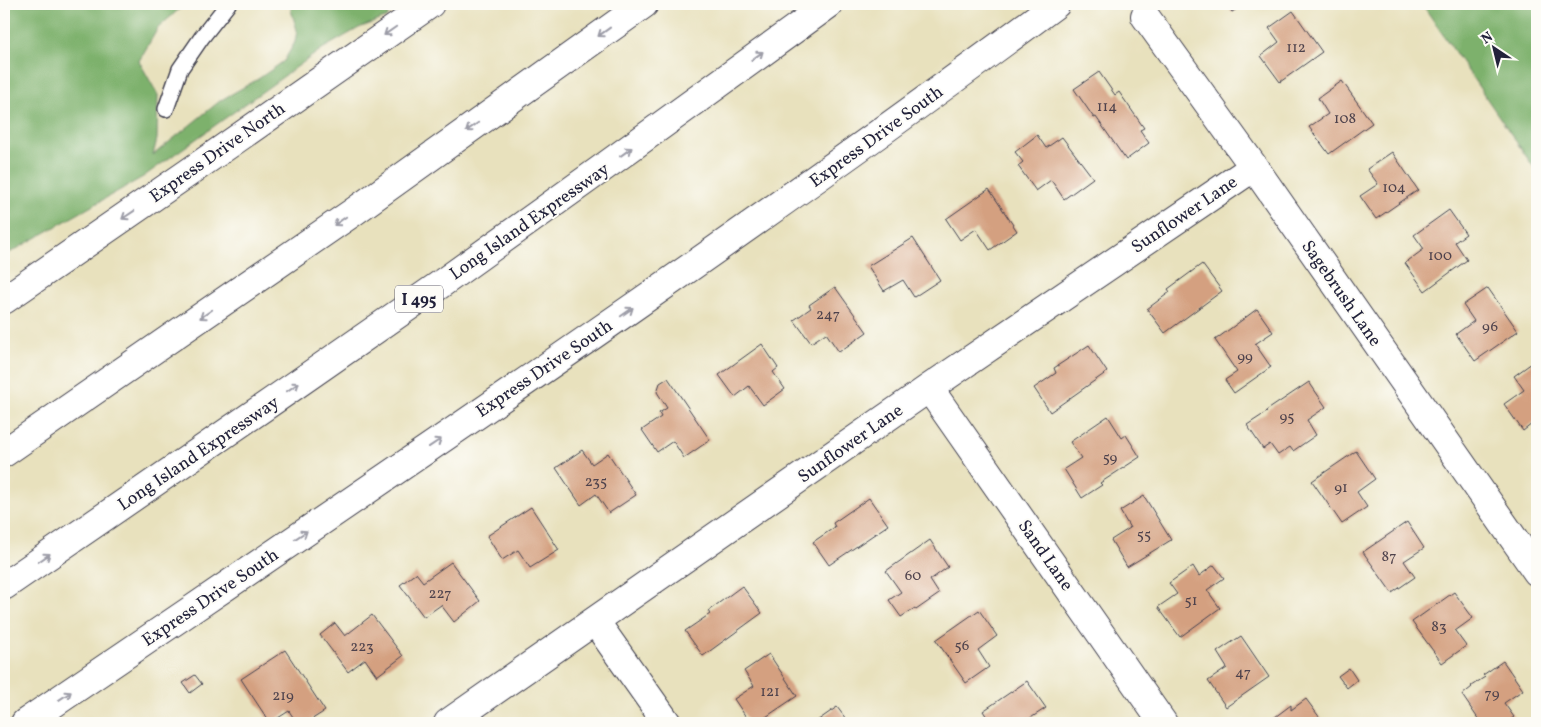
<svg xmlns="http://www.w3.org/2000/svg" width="1541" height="727" viewBox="0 0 1541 727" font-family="Vollkorn,serif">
<rect width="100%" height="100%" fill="#fdfcf7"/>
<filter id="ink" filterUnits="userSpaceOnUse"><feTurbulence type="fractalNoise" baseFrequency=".02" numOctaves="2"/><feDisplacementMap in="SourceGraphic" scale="10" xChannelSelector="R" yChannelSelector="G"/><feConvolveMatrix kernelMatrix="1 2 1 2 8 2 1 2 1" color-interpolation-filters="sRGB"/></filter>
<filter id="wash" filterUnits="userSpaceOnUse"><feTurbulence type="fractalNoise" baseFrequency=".0096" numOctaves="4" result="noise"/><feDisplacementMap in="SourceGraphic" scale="20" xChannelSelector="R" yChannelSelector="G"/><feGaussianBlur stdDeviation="1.12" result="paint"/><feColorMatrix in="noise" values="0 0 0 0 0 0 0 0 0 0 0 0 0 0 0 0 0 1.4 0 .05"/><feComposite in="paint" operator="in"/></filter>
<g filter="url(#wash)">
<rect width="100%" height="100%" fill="#e8e1bd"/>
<path fill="#7db16c" stroke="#506a54" d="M4,4H185L158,28L139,61L158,95L157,139L153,155L221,100L258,79L284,61L295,42L297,30L291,10V4H388V17L359,28L322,49L143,177L4,256Z
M1422,4H1537V172Z"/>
<g id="blocks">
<path fill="#d4a080" d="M1226,4H1245L1232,12Z
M1293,11L1322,52L1280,82L1261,56L1279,42L1269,28Z
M1099,72L1115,95L1119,92L1144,128L1140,130L1149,143L1126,160L1096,117L1094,118L1074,89Z
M1342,81L1372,123L1329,154L1309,127L1328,114L1318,98Z
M1037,135L1046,148L1062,137L1093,178L1064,199L1051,180L1036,191L1018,166L1023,162L1015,152Z
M1392,152L1418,190L1376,219L1360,196L1378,184L1367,169Z
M989,189L1017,231L990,250L976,229L960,240L946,219Z
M1449,210L1466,234L1455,242L1467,260L1425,291L1405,263L1424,249L1414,235Z
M913,238L940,280L914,297L903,280L884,291L868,266Z
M1202,264L1222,291L1165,333L1147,309L1170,292L1168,289Z
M835,287L867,332L839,352L826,333L811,343L794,320L811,308L809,305Z
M1488,288L1518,331L1475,361L1456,334L1474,321L1463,305Z
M1257,309L1273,332L1255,344L1271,367L1234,393L1225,380L1237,372L1215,340Z
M762,344L778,368L773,372L785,389L763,405L749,386L735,397L719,375Z
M1089,345L1107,372L1050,412L1034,388L1056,373L1054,368Z
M1536,360L1537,420L1523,431L1504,404L1524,390L1514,376Z
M668,378L710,440L684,458L673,441L657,452L642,430L661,417L659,413L667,408L657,392L660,383Z
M1309,382L1326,407L1307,420L1316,435L1293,451L1290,447L1278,455L1270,444L1263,449L1247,425L1267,412L1266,411Z
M1108,416L1122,438L1126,435L1140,457L1100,483L1102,485L1082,498L1064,469L1081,458L1070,442Z
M582,450L592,464L608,453L636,495L609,513L596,494L581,505L556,468Z
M1356,451L1375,479L1357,492L1367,507L1342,524L1312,481Z
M1144,496L1171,540L1127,567L1111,540L1130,528L1120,511Z
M869,498L888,525L829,565L813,542L835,527L833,523Z
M531,507L559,550L530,568L518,550L502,560L487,536Z
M1407,522L1424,548L1404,561L1415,577L1392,593L1363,552Z
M930,540L948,567L930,580L939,594L916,610L915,608L901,617L889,600L901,592L886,571Z
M451,562L480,601L454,622L441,605L424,617L400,585L416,573L423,582Z
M1214,565L1224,578L1207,590L1220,608L1180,637L1158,607L1177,594L1169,583L1193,566L1199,576Z
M742,586L762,613L703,656L685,631L710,614L708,611Z
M1454,592L1473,618L1455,631L1466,646L1442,663L1412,622Z
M979,610L997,636L978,650L989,667L966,683L936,640Z
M372,615L403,656L377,676L365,659L348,672L320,635L335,623L345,636Z
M1241,636L1269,677L1226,707L1208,681L1227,668L1217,652Z
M285,650L325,711L306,723H297L289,711L270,723L241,679Z
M769,654L797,696L757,723H750L734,699L754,686L744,671Z
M1503,661L1523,690L1504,703L1514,717L1506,723H1481L1462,695L1472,687L1471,686L1485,677L1483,675Z
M1349,668L1357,680L1347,688L1338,676Z
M195,675L202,684L190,693L183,683Z
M1027,681L1046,708L1029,719L1032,723H991L983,711Z
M1306,699L1323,722L1322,723H1267L1291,705V710Z
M837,707L849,723H814Z"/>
</g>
</g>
<g filter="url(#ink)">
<use href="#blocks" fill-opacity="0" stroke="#403f4e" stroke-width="1"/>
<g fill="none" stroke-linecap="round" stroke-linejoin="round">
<g stroke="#403f4e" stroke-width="18">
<path id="service" d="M166,109L180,69L202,37L228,4"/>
</g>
<g stroke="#403f4e" stroke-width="30">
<path id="minor" d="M1145,16L1254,167L1537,572
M929,388L1163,723
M595,621L667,723
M448,723L929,388L1254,167"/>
</g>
<g stroke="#403f4e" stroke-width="30">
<path id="secondary" d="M4,300L188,173L430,4
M25,723C371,487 720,254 1056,4"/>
</g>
<g stroke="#403f4e" stroke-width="30">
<path id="motorway" d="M4,453L352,213L644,4
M4,586C149,486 294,387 438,286C569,193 699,98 829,4"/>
</g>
<use href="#service" stroke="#fff" stroke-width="15"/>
<use href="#minor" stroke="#fff" stroke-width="28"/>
<use href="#secondary" stroke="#fff" stroke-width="28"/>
<use href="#motorway" stroke="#fff" stroke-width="28"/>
</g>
<defs><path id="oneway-shaft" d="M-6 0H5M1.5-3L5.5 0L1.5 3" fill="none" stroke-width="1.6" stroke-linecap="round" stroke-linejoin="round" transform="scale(1.25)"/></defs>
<g stroke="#9c9ca7">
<use href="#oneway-shaft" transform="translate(390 31) rotate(145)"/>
<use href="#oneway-shaft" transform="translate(604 32) rotate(144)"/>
<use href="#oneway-shaft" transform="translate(757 56) rotate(-36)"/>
<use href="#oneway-shaft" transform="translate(472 127) rotate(145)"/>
<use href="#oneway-shaft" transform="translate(626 152) rotate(-36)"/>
<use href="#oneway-shaft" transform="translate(128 215) rotate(146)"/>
<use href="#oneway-shaft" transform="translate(340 221) rotate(145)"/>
<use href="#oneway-shaft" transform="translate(627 312) rotate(-35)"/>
<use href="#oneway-shaft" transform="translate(206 314) rotate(145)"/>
<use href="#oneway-shaft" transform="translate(293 387) rotate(-35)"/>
<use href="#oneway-shaft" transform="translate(435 443) rotate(-34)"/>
<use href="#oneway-shaft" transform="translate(301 535) rotate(-34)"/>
<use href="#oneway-shaft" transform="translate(44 558) rotate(-35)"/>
<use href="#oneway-shaft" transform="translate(65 696) rotate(-34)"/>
</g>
</g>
<g text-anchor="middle" stroke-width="4" stroke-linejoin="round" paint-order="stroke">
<g font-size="15" fill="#4e424c">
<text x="1296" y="52">112</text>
<text x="1107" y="111">114</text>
<text x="1345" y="123">108</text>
<text x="1394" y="192">104</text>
<text x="1440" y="260">100</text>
<text x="828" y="319">247</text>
<text x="1490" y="331">96</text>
<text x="1245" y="361">99</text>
<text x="1287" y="421">95</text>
<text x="1110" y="462">59</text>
<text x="596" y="486">235</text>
<text x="1341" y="492">91</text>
<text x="1144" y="539">55</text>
<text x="1389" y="561">87</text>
<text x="913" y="580">60</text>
<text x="440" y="598">227</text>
<text x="1191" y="605">51</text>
<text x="1439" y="631">83</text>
<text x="962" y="650">56</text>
<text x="362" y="651">223</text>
<text x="1243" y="677">47</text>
<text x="770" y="696">121</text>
<text x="1492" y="698">79</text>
<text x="283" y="700">219</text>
</g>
<rect fill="#fdfcf7" stroke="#646373" stroke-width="1" x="395" y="285.5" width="48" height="27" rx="4"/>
<g font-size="16" font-weight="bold" fill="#22223b">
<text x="419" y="305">I 495</text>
</g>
<g font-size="18" fill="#22223b" stroke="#fdfcf7">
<text transform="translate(876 136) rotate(-36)" y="6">Express Drive South</text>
<text transform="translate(217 152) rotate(-35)" y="6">Express Drive North</text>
<text transform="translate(1184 214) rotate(-34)" y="6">Sunflower Lane</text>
<text transform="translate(529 221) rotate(-35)" y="6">Long Island Expressway</text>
<text transform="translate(1342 293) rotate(55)" y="6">Sagebrush Lane</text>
<text transform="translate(544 368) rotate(-34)" y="6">Express Drive South</text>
<text transform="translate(850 443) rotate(-35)" y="6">Sunflower Lane</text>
<text transform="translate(198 453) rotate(-34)" y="6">Long Island Expressway</text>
<text transform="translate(1046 555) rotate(55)" y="6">Sand Lane</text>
<text transform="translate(210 597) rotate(-34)" y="6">Express Drive South</text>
</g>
</g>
<rect width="1541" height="727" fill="none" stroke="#fdfcf7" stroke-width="20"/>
<g transform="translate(1494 48) rotate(325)" stroke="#fdfcf7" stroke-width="4" paint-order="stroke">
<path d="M0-4L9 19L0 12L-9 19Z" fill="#22223b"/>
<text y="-8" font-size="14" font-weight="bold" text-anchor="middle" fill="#22223b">N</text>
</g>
</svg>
